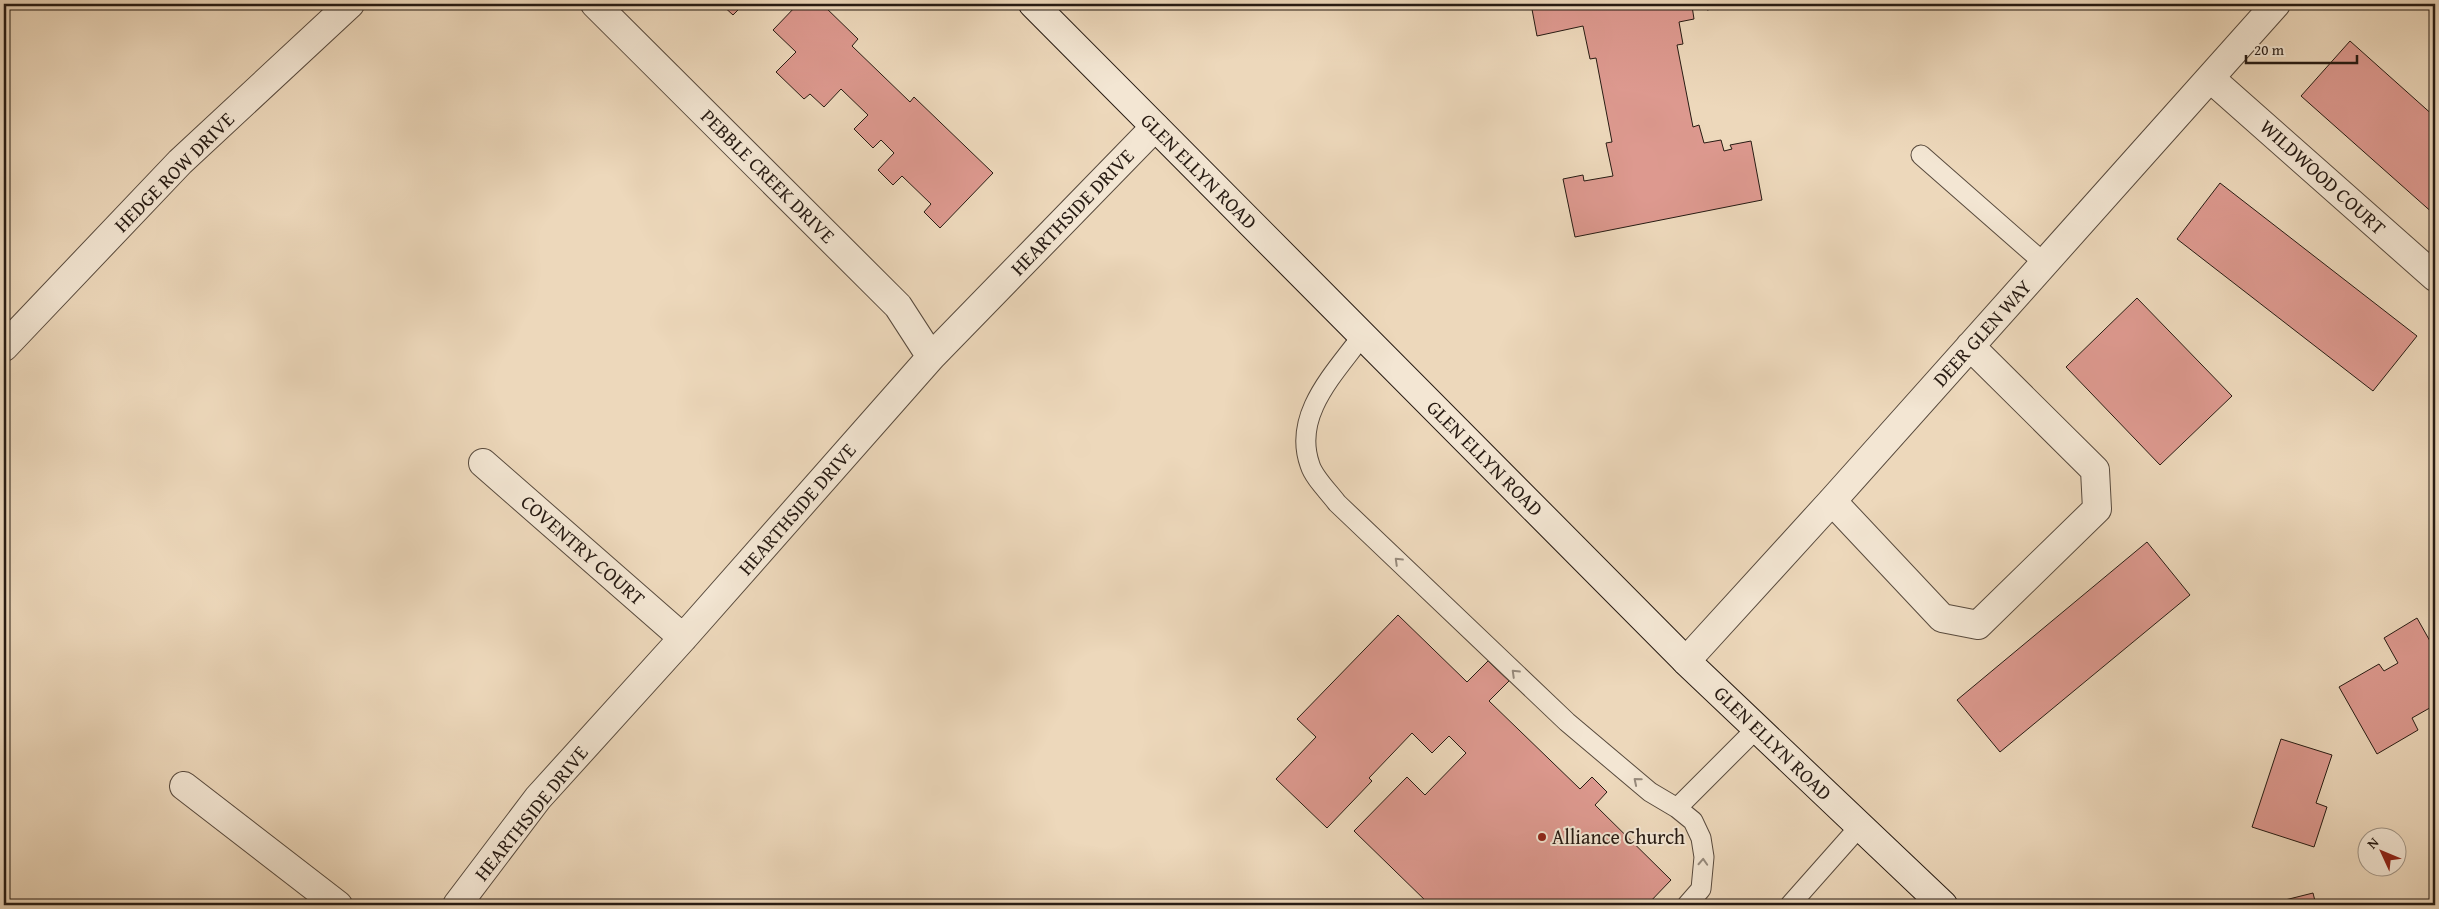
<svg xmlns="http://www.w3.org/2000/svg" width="2439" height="909" viewBox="0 0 2439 909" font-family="'Gentium Book Plus',serif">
<rect width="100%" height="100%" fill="#edd8bb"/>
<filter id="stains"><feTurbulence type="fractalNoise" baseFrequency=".004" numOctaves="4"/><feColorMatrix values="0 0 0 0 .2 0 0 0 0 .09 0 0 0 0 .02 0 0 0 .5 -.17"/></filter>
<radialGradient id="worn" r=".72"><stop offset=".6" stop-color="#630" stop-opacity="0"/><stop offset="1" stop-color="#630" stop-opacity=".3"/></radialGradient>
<path fill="#dd998f" stroke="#271b13" d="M721,4H744L733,15Z
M798,4H822L858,39L852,46L910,102L914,97L993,173L940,228L924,212L931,204L902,176L893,185L878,170L894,153L881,140L873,148L854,129L868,115L841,89L824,107L810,94L804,99L776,72L796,52L773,30Z
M1531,4H1704L1692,6L1694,19L1679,22L1683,44L1677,45L1693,127L1699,125L1704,143L1721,140L1724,151L1732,149L1730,145L1751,141L1762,200L1575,237L1563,179L1583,175L1584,181L1613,176L1606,143L1612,142L1596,58L1590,59L1583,26L1537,36Z
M1705,4H1722V7L1707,10Z
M2350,41L2435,117V215L2301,96Z
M2220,183L2417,336L2373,391L2177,239Z
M2137,298L2232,396L2160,465L2066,367Z
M2147,542L2190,595L2000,752L1957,700Z
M1398,615L1467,682L1488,661L1509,681L1489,701L1580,789L1592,777L1607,792L1595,805L1671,880L1647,905H1430L1354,831L1407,777L1425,795L1466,753L1449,736L1432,753L1412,733L1369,778L1372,781L1327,828L1276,779L1316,737L1297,719Z
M2417,618L2435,650V705L2412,718L2418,730L2377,754L2339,687L2379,664L2384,671L2398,663L2384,638Z
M2281,739L2332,755L2316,803L2327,807L2314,847L2252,827Z
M2313,893L2316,905H2265Z"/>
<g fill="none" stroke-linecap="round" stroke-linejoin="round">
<g stroke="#584a3d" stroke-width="21">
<path id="lane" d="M1921,155L2044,263
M1362,336C1335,373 1292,415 1310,465C1314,478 1329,492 1337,503L1567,722L1650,792L1677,808L1693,821L1701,838L1704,857L1701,889L1687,905
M1677,808L1757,728
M1790,905L1860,826"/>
</g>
<g stroke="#584a3d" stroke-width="30">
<path id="street" d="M595,4L898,306L931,357
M2210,78L2435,277
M4,347L180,162L350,4
M483,463L683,638
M1832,501L1942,618L1978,625L2097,509L2095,470L1970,346
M1686,661L1832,501L2276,4
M184,786L338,905
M457,905L538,798L683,638L931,357L1155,127"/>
</g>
<g stroke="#271b13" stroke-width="30">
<path id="secondary" d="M1033,4L1686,661L1943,905"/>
</g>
<use href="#lane" stroke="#f3e6d3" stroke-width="19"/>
<use href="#street" stroke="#f3e6d3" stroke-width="28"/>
<use href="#secondary" stroke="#f3e6d3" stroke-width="28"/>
</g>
<defs><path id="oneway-chevron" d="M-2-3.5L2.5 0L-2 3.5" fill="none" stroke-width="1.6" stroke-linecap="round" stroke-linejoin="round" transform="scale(1.25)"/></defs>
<g stroke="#978b7d">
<use href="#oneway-chevron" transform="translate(1398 561) rotate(-136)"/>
<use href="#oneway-chevron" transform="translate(1515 673) rotate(-136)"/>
<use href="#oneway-chevron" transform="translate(1637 781) rotate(-140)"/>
<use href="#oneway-chevron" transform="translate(1703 862) rotate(-87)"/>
</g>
<circle fill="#8f2418" stroke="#f3e6d3" stroke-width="2" cx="1542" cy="837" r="5"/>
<g text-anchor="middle" stroke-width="4" stroke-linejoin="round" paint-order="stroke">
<g font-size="20" fill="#271b13" stroke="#f3e6d3">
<text transform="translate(1199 171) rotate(45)" y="7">GLEN ELLYN ROAD</text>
<text transform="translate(174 172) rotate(-45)" y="7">HEDGE ROW DRIVE</text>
<text transform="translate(768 176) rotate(45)" y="7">PEBBLE CREEK DRIVE</text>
<text transform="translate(2323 177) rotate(42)" y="7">WILDWOOD COURT</text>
<text transform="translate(1072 212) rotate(-46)" y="7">HEARTHSIDE DRIVE</text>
<text transform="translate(1982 333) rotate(-48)" y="7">DEER GLEN WAY</text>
<text transform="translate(1485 458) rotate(45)" y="7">GLEN ELLYN ROAD</text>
<text transform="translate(797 509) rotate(-49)" y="7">HEARTHSIDE DRIVE</text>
<text transform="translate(583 550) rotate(41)" y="7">COVENTRY COURT</text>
<text transform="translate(1773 743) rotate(44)" y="7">GLEN ELLYN ROAD</text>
<text transform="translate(531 813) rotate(-51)" y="7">HEARTHSIDE DRIVE</text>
</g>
<g font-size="20" fill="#271b13" stroke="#f3e6d3" text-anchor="start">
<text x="1552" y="844">Alliance Church</text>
</g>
</g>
<rect width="2439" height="909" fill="none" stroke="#edd8bb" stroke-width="20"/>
<rect x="5" y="5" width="2429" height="899" fill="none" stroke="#271b13" stroke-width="2.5"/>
<rect x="10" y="10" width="2419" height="889" fill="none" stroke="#271b13"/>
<g transform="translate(2382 852) rotate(314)"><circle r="24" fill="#f3e6d3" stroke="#a19586"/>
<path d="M0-4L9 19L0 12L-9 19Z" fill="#8f2418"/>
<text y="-8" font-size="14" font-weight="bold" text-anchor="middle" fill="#271b13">N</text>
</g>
<path d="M2246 55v8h111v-8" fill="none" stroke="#271b13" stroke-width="2.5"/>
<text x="2254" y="55" font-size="15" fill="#271b13" stroke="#f3e6d3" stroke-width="4" paint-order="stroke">20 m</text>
<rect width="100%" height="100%" filter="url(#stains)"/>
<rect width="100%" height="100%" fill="url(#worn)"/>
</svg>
